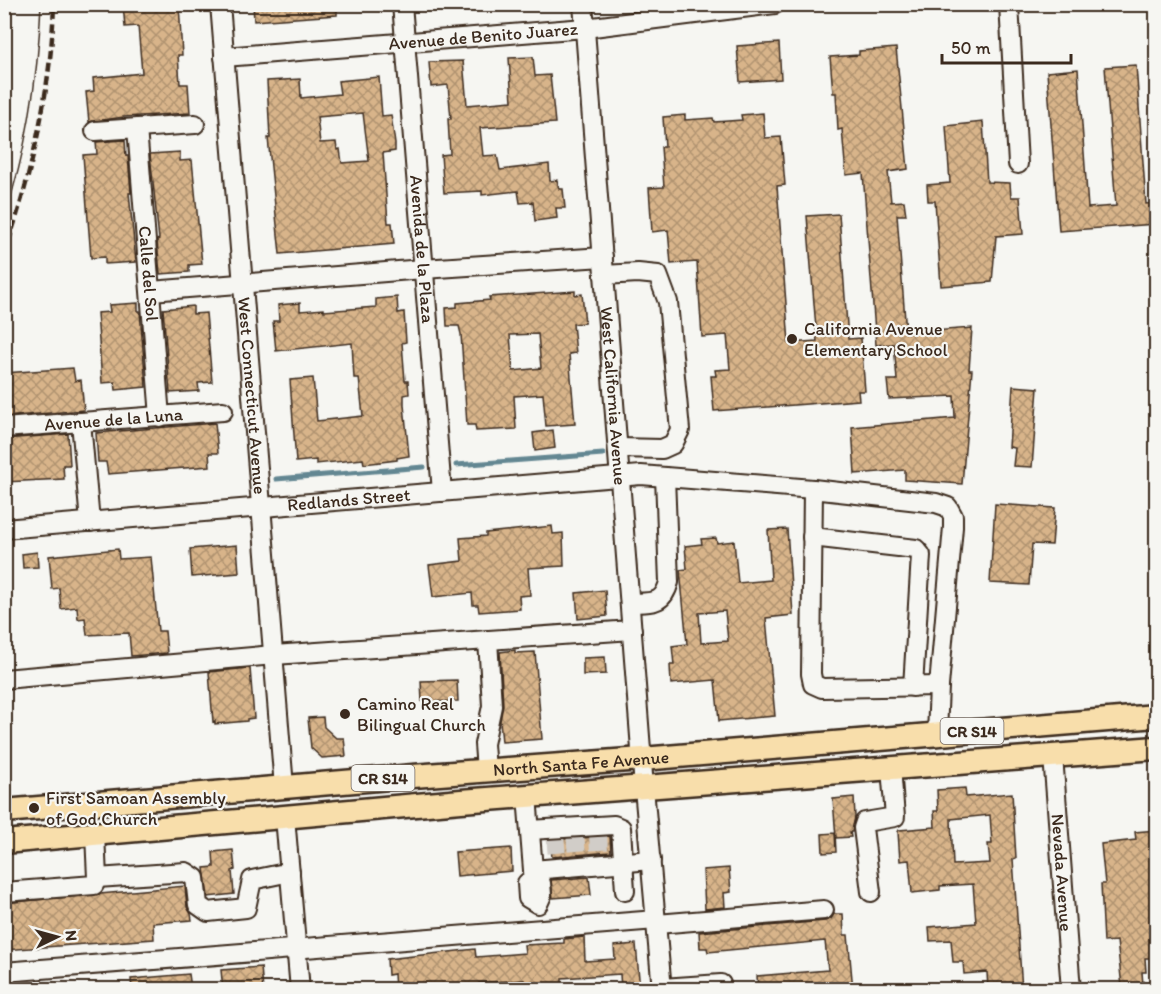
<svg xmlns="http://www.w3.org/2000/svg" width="1161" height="994" viewBox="0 0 1161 994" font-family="Itim,sans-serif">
<defs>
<pattern id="building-cross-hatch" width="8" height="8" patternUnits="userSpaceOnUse" patternTransform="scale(1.5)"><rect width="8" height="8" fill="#d8b48a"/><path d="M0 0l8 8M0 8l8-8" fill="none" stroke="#b09370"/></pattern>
</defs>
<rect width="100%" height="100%" fill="#f6f6f2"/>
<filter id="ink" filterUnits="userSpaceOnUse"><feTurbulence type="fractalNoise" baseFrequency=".0167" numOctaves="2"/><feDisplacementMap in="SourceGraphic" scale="12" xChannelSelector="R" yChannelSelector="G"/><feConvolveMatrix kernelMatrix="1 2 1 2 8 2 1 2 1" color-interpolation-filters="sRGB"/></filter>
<g filter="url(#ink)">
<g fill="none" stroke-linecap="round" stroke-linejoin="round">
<path stroke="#648792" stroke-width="5" d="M456,465L603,454
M276,479L424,467"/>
</g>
<path fill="url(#building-cross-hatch)" stroke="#3b2a1e" stroke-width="1.5" fill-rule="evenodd" d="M123,4H179L182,55H178L180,84H188L190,113L124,117L89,122L86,92L94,91L93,78L142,73L138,26L125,27Z
M253,4H337V15L254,21Z
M779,43L781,79L740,82L737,46Z
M896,48L908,169L888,172L891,202L904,201L906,215H897L906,333L972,328L969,370H972L962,484L905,480V470L855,474L852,427L955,418L954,396L889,399L887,380H897L894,344L876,345L863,173L846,175L842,129L838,130L836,93H833L830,57L859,55V51Z
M533,57L535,76L550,75L555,123L480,128L483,156L497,155L500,170L549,164L550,181L557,180L559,189H563L565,208H556L557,218L535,221L533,202L520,203L518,191L482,195V191L444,193L441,155L450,154L448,119H451L448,85L431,87L429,62L463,61L467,105L512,101L509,58Z
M1136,65L1146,204L1156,203V224L1059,231L1047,72L1078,69L1088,208L1116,206L1105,67Z
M379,77L382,116L391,115L395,144V151L383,153L388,223H392L394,244L280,254L268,138H270L267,81L300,79L301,98L340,94L338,81ZM363,113L369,161L342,163L340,149L337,150L336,142L320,143L317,117Z
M763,113L765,138L781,137L785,185L777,186L789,343L817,341L807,216L839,214L848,339L861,338L865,391H858L859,400L714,411L711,376H716L715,370L730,369L727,335L702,337L697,262L671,264L668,230L652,232L649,188L664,187L661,147H665L663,117L685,115V120L713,118L714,122L742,120L741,115Z
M983,122L987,182L1010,183L1011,197H1020L1023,234L996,236L992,282L941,286L935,201H928L927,185L950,183L946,126Z
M125,140L126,156H128L131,193H129L136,262L105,264V257L91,258L83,155L97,154L96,142Z
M180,152V161L192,160L202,264L189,265V272L160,274L157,240L159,239L150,154Z
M575,291V295L582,294L585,323L573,324L576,353L569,354L575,424L546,426L543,394L514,396L516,429L476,431L475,425H467L461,334L459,326H447L446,308L457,307V303L490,300L489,297ZM538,334L541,368L513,371L510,335Z
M397,297L398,313L404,312L406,342L402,343L405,381H408L409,394L404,395V405L409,456L397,458V460L364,464L363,459L316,464V460L296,462L290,380L313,378L317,421L363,416L359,378H354L352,343L276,351L273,321H279L278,305L300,303V311L324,309V311L376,307V299Z
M138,303V311H140L146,387L116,390L115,382L102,383L97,313L110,312L109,305Z
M193,306V314L206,313L212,382L198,383L199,391L170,393L163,309Z
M73,368L75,381L81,380L84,410L4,417V373Z
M1013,386L1038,388L1032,467L1013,466L1015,448L1009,447Z
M215,423L218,453H209L210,466L108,474L106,462H98L96,433Z
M553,430L555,448L535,451L533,433Z
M68,434L70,465H63L64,479L4,482V439Z
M995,504L1055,508L1052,545L1032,544L1029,585L990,583Z
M552,526L553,534L563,533L564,566L528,568L530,595L519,596L520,609L479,612L478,605H473L472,593L433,597L429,565L462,561L460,538L486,536V533Z
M787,529L793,615L766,618L775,716L719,721L715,680L671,684L670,665H674L672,646L687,644L680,570L687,569L685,546L702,544L701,539L716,538L717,543L734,541L738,583L771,580L768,530ZM725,611L728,641L701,643L699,613Z
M237,545L239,573L192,577L190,549Z
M118,549L119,559L151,557L158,631H165L167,653L131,656L129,633L87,635L85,618L78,619L77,607L61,609L59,588L52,589L49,556Z
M37,552L38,567L23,568L22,554Z
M605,590L607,616L578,619L576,593Z
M515,650V653L535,652L542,739L502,742L500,721L503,705L500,652Z
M605,657L606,674L583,675V658Z
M250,668L254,718L247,719V721L215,724V721L213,722L209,672Z
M457,680L458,701L422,702L421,681Z
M323,717L324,727L336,738H344L346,756L322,758L311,748L308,718Z
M965,788L966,797L1012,793L1016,858L1013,859L1022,990H988L987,972L964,974L963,962H953L951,940L930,941L929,927L976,923L973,884L940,886V890L912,893L909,860L900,861L898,832L899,830L935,827L934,811H938L937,790ZM990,815L992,844H988L990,863L953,865L951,819Z
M854,797L855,817L852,832H850L851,837L836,838L833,799Z
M1156,830V886H1155L1156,958H1145L1146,972H1142L1143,985L1122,987L1117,941L1104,942L1101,884H1105L1101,844L1136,840L1135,832Z
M835,833L836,852L823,853L822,834Z
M610,836L611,852L552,857L550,840Z
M511,848L512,871L457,876L455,852Z
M233,850L235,870L232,871L234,894L208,897L204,868L214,867L213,852Z
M729,868L731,892L724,893L725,907L705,909L703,870Z
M589,877L591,895L553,898L551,880Z
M185,886L187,907L191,914L192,920L153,923L154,939L4,950V903Z
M834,914H843L844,935H848L853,990H758L757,976L828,970L825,941L708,952L707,948H700L699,932L825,921L831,919Z
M584,937L585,961L615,959L614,946L636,944L640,990H621L620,974L562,978V987H558V990H525L524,980L479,983V987L451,990H395L394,974L388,975L387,959L475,949L476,957L525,953L524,945L564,943V939Z
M261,967L263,990H223L221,970Z
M189,974L191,988L132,990L131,979Z"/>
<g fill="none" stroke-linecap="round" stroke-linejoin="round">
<path stroke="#d1cdc8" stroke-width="18" stroke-dasharray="18 9" stroke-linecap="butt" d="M598,832L599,854
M575,833L577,856
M555,835L557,857"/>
<g stroke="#3b2a1e" stroke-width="22">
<g id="minor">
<path id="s1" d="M220,4L284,787"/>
<path id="s2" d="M402,4L442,492"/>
<path id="s3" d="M583,4L644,788L662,990"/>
<path d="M1009,4L1018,164"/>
<path id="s4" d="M224,57L585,28L775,4"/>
<path id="s5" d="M137,128L160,417"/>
<path d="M95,131L195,124"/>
<path d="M604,275L638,273L658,275L668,302L680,430L673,444L662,449L619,448"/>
<path d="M151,291L423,269L603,257"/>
<path d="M81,422L90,522"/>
<path id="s6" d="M4,428L223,411"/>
<path d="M813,489L811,674L813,684L822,688L939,686"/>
<path id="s7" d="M4,529L641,475L813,489L936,503L948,507L953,516V527L939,686L937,734"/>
<path d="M812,537L916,549L921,555L913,687"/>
<path d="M630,603C652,602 663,605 669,582L665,477"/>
<path d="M4,679L274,655L632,630"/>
<path id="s8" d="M1053,756L1071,990"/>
<path d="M486,770L484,744L492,706L488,640"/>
<path d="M527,796L533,870L651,860"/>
<path d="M285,817L300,990"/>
<path d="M530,830L614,825L621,828L625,891"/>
<path d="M533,870L534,877L541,883L542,895L538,904L528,898L527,883L534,877"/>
<path d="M97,878L186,872L195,878L198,905L208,912L246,908L252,880L290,872"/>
<path d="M4,892L94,885L97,878L95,834"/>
<path d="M871,892L863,828L865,822L895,817L891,768"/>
<path d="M657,924L824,910"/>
<path d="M4,972L656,920"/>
<path d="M662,988L721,984"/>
</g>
</g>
<g stroke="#3b2a1e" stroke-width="27">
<g id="major">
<path id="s9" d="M4,811L413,776L642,759L1156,716"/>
<path d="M4,842L461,801L1156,748"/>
</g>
</g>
<use href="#minor" stroke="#f6f6f2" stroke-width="18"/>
<use href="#major" stroke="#f8deab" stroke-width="22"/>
<path stroke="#3b2a1e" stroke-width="1.5" d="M4,218C27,151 38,76 41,4"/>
<path stroke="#3b2a1e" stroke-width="4.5" stroke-dasharray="9 4.5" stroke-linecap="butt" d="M4,255C32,174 51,90 54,4"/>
</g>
</g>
<g fill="#3b2a1e" stroke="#f6f6f2" stroke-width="2">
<circle cx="792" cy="339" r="6"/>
<circle cx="345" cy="714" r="6"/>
<circle cx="34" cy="808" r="6"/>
</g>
<g text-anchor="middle" stroke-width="4.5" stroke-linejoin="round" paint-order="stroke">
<g fill="#f6f6f2" stroke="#73675e" stroke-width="1.5">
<rect x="940.5" y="718" width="63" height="26" rx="4.5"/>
<rect x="351.5" y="765" width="63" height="26" rx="4.5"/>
</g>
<g font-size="16" font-weight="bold" fill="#3b2a1e">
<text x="972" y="737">CR S14</text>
<text x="383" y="784">CR S14</text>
</g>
<g font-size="18" fill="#3b2a1e" stroke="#f6f6f2">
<text dy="6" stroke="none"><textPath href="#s4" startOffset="260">Avenue de Benito Juarez</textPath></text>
<text dy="6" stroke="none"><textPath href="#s2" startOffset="246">Avenida de la Plaza</textPath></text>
<text dy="6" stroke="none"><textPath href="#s5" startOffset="146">Calle del Sol</textPath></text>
<text dy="6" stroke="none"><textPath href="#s1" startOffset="393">West Connecticut Avenue</textPath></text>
<text dy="6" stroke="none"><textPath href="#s3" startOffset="393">West California Avenue</textPath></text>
<text dy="6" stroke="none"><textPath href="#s6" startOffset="110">Avenue de la Luna</textPath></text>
<text dy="6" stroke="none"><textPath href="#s7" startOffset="346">Redlands Street</textPath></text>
<text dy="6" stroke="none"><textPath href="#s9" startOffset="579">North Santa Fe Avenue</textPath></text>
<text dy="6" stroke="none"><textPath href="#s8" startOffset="117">Nevada Avenue</textPath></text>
</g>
<g font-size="18" fill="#3b2a1e" stroke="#f6f6f2" text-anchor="start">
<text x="804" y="335">California Avenue<tspan x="804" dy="21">Elementary School</tspan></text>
<text x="357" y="710">Camino Real<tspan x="357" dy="21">Bilingual Church</tspan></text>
<text x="46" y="804">First Samoan Assembly<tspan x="46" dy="21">of God Church</tspan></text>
</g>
</g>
<rect width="1161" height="994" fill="none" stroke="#f6f6f2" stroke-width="24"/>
<rect x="12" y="12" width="1137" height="970" fill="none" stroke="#3b2a1e" stroke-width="2" filter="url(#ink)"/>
<g transform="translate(57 937) rotate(85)" stroke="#f6f6f2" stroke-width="4.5" paint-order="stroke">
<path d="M0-4.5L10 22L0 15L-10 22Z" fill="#3b2a1e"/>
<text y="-9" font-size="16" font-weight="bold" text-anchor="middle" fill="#3b2a1e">N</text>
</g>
<path d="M942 54v9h129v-9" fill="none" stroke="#3b2a1e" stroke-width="3"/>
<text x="951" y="54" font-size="18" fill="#3b2a1e" stroke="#f6f6f2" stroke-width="4.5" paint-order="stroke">50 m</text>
</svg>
